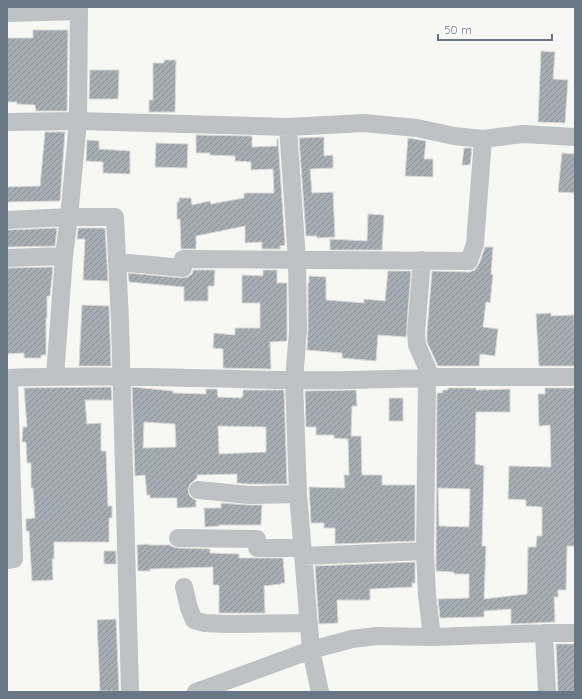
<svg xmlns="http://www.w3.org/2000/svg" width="582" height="699" viewBox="0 0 582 699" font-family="Quicksand,sans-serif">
<defs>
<pattern id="building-hatch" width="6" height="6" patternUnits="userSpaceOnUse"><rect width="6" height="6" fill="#a6adb3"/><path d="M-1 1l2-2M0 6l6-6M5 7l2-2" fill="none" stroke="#8b9297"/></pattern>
</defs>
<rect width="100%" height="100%" fill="#f7f7f4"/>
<path fill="url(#building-hatch)" stroke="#d8d8d7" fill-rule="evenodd" d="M33,30H68L67,111H36L35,105L17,104V102H7V38H33Z
M541,51L555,52L553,79L568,80L565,123L538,122Z
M164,60H176L175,112H149V100H153V63H164Z
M90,70H119L118,99H89Z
M45,132H65L60,201L7,202V187L40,186Z
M196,135L252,136V147L277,146V139H278L285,245L280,246V249H262V242L245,243V226L196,236V249H181L180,219H177V202H179V198H191L192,205L210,201L211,204L244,198V193H274L273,169L251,170V162L235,161V156L210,155V153H196Z
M324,137V156L333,155V168L310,169L312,193L333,192L335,237L317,238V236H306L299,138Z
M408,138L426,141L424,159H433V177L405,176Z
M87,140L99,141V149L130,151V174L103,173V162L86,161Z
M156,143L188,144L187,168L155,167Z
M464,148H472L470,165H462Z
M562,153L575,154V193L558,192Z
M368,214L384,215L382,250H330V239L367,241Z
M57,228L55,246L7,247V230Z
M78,228H105L108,281L83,280L85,239H77Z
M485,247H493L491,274L493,275L490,303L486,302L483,327L498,329L495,356L480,354L479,366H438L427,342V332L432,271L469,272L475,270L479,264Z
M53,267L50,296H47V318H46V355H41V358H24V353L7,354V268Z
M193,270H215L214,286H208V301H184V287L129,282L128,273L182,278L188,277L192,274Z
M263,270H277V283H287V341L270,342L271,369L223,368V349L213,348L214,333L235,335V328H260V303H242V275L263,276Z
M388,271H411L406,337L378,335L376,361L342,358V353L307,350L308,330V283H309V276L326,277V300L364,303V299L385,301Z
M82,305L109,306L111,366H79Z
M551,313V316L574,315L575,366H539L536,314Z
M111,387L112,400H85L87,424L101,423V451H106L108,506H112V518H109V542H54V559H52L53,580L32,581L29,531H26V519L35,518L33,488H31V463H27L26,442H22L23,427H27L24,388Z
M132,387L173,391V393L206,394V389H217L218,397L242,398V396H243V390H284L287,484H249L237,483V474L197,475V478L190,484L188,489L189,495L192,498L196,500V507L177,508V498H150V495H147L145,475L135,476ZM144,422L175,424L176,447L143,448ZM218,426L266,427V452L219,454Z
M448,388H476V390L510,389V412H476L475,464L484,466L482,546H486L484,599L527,594L528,547H536L537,536H542V507L526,506V500L508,499L509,466L551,467L550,425L539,426L538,394H545V388H575V546H567L566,590H558V597H554L555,622L511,624V609L484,611V617H481L440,618L438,599L469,598V574H454V572L436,571V551L437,393H442L443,390H448ZM438,488L470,489L469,527L439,526Z
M356,390L357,406H352L351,436H361L362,475H382V485H415V541L335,544V528H324V523H311L309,487L345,488L344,475H349L348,439L334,438V435H316V427H306L305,391Z
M389,398H403V421H389Z
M221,503L248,505H262L261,525H219V526L205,527L204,508H221Z
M148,544V545H170L173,547L178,548L210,549V553L239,554V558H283L285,583H281V584L264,586L265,613H219V585H213V567L150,569V571H138L137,545Z
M104,551H116V564H104Z
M415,562V583H412V587L370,589V600H337L338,623L319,624L315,566Z
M116,619L119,691H100L97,620Z
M556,644H575V692H558Z"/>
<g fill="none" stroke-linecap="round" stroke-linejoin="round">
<path stroke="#bec2c5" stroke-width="18" d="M79,7L78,121L288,127L297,260L298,330L294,380L298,494L311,650L320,692
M7,13L79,11
M7,122L78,121L69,217L64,256L55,376
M288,127L364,123L417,128L454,136L483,139L523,134L575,137
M7,220L69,217H115L120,321L130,692
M7,258L64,256
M422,260L416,332L417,345L431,377
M118,262L183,268V259L469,261L475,244L483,139
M7,378C102,374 197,379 293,380C337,381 382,379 427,378L431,377H575
M427,378L425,551L427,595L432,637
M198,490L249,495L298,494
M178,538L257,539V548H302
M303,556L425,551
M7,560L14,559L9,378
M184,587L189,608L194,620L205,623L227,624L309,623
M544,633L547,692
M196,692L311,650L352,639L377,636L432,637L544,633H575"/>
</g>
<rect width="582" height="699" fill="none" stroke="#687783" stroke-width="16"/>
<path d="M438 34v6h114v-6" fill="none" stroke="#687783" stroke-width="2"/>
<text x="444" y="34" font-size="12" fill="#687783" stroke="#ffffff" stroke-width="3" paint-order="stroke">50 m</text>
</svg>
